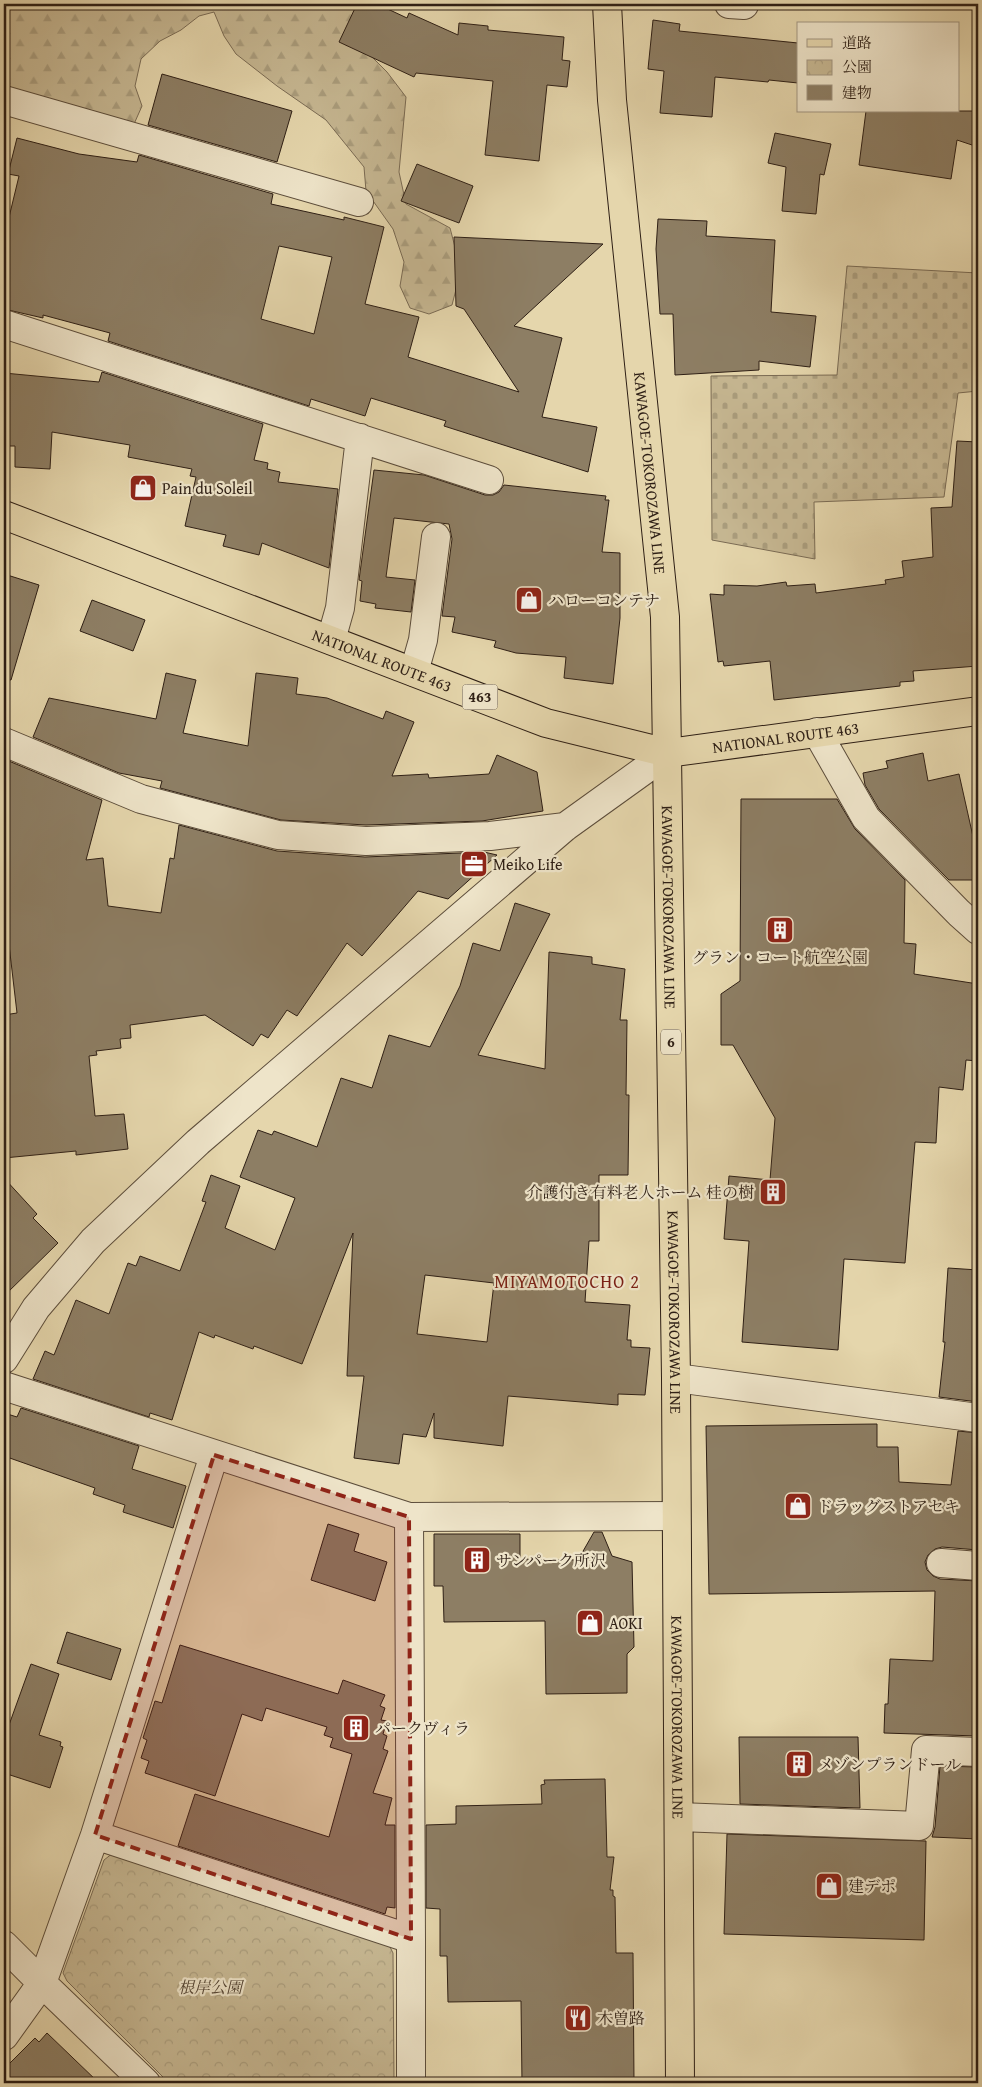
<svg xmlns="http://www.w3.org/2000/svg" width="982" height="2087" viewBox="0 0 982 2087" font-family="'Gentium Book Plus','Noto Serif JP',serif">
<defs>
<pattern id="forest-firs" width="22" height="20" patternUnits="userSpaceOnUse" patternTransform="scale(1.25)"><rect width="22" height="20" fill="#c6b792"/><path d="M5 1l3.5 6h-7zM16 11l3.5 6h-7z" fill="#aa9d7d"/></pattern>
<pattern id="cemetery-stones" width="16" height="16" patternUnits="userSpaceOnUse" patternTransform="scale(1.25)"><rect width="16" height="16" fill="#c6b792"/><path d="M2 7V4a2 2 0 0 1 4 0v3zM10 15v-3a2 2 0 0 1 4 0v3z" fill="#aa9d7d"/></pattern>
<pattern id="park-crowns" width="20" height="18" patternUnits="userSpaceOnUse" patternTransform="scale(1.25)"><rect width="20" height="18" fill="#c6b792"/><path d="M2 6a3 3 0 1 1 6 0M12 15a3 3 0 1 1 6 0" fill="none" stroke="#aa9d7d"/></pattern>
</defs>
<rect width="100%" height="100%" fill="#e5d6ac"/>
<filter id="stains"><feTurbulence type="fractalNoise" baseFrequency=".004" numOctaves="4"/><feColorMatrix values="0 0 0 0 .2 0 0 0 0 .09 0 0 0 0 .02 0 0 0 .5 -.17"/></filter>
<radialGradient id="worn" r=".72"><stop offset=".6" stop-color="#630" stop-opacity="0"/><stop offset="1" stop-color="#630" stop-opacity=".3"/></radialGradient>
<path fill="url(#forest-firs)" stroke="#7a6b54" d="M4,4H377L372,9L363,48L387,72L406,97L399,172L406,204L450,228L461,270L452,305L429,314L410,308L400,286L404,262L393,229L366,191L364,167L326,120L277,86L236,54L224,36L214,12L199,16L181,30L160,41L141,59L135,86L142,106L134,124L4,89Z"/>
<path fill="url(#cemetery-stones)" stroke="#7a6b54" d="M847,266L978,273V391L958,393L944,497L814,502L815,559L712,540L711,376L837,375Z"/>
<path fill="url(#park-crowns)" stroke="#7a6b54" d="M113,1853L388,1943L393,1953L394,2083H169L67,1981L63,1973L104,1860Z"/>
<path fill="#8d7e64" stroke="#2e1f15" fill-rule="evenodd" d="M357,4H377L407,18L409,13L458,35L459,23L488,26V30L564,37L562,60L570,61L567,87L547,85L539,161L485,155L493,81L416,73L414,77L339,42Z
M653,20L680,24L679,31L798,43V83L769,80L768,82L715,77L712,117L660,113L664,71L648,69Z
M162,74L292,111L277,162L148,125Z
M866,111H978V147L957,140L951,179L859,165Z
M775,133L831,144L824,175L820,174L816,214L782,211L786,167L768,163Z
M17,138L79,154L137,162L139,155L273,194L271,204L344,220V217L384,227L365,304L419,317L408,357L519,392L464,309L456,306L454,237L603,244L514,326L562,338L542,417L597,427L588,472L444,426L446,421L371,398L365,416L311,399L309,406L108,341L110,333L43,315V318L4,309V238L19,176L8,174ZM279,246L332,257L314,334L261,319Z
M417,164L473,186L459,223L401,201Z
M658,219L707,221L706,236L775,240L771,312L816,316L810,367L759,361V370L675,375L673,314H660L656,249Z
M102,372L263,424L254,460L268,463L267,469L280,472L278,482L338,489L329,568L262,543L259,555L223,546L226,535L185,526L196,477L190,476L192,469L128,457L130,445L52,432L50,469L15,467V446H4V373L99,382Z
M957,441L978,442V666L913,671L914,681L900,682V686L774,700L770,661L724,666L723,661L718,662L710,594L724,595V585L757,586L786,582L787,586L815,584L816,593L886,584L885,580L904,577L902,561L933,557L931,508L952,507Z
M374,470L424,475L485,495H493L499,492L504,485L606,496L605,500H609L602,552L620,553V618L613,684L564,678L566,657L516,653L494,647L496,641L452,632L455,617L442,616L452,539L449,524L394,518L386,577L415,580L411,612L375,608L376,604L360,601L362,581L359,580Z
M4,574L39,585L11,680L4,679Z
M92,600L145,620L133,651L80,631Z
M166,673L196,680L183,733L248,746L256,673L298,678L296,694L327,698L383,719L386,711L414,722L392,776L428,774L429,778L489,774L497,755L537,772L543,811L482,821L366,825L281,820L160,788L162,781L119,773L33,737L49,698L156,719Z
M923,753L928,781L959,774L976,850V880H949L879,809L865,785L863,773L888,768L886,761Z
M4,759L102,800L86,860L103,858L108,906L161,913L170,858L174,859L179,825L277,851L365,857L484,852L497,855L448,899L418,891L362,956L347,943L297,1016L287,1010L268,1038L261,1034L253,1046L205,1015L130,1025L131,1038L120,1039L121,1048L96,1051L97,1055L89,1056L95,1116L124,1114L128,1149L76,1155V1151L4,1158V1015L17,1013L4,902Z
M741,799H837L855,829L905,880L904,943L916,944L914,974L978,984V1061L966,1060L963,1090L939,1087L936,1143L915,1142L905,1263L844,1259L838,1350L742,1342L749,1241L724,1239L729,1176L770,1180L775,1118L733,1045H721V994L740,981Z
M515,903L550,914L478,1055L545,1069L549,952L592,957V964L625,969L620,1020H627L626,1095H629L628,1175H599V1241H589L585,1302L630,1305L627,1340H631V1347L650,1348L645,1395L618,1394V1405L508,1396L503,1446L434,1438V1413L426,1437L403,1434L399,1464L354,1458L364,1376H347L353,1233L302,1364L254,1346L253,1349L215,1335L214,1338L199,1332L172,1420L150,1413L149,1417L33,1379L45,1351L54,1355L76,1300L109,1314L128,1263L136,1266L140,1256L180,1271L206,1202L202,1201L211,1175L240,1186L225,1228L275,1250L295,1198L240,1177L258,1130L272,1135L274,1131L317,1147L341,1078L372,1088L389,1035L430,1047L460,986L473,943L500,951ZM425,1275L494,1283L487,1342L417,1334Z
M4,1178L37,1214L33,1218L58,1243L4,1296Z
M948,1268L978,1270V1402L939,1397L945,1342H943Z
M21,1408L139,1446L132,1469L186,1486L173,1528L123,1512L125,1505L93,1494L95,1488L4,1456V1413L17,1417Z
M877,1424V1447H898L899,1482L951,1485L958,1431L978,1433V1550L942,1547L935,1549L928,1555L925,1562L927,1570L933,1576L940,1579L978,1581V1736L884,1733L885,1704H888L890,1659L933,1661L935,1591L709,1594L706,1426Z
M328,1524L359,1534L354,1551L387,1562L375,1601L311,1580Z
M594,1532H602L612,1556L632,1562L634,1647L627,1654V1693L546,1694L545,1621L444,1622L443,1586H434V1534H520V1559L578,1560Z
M67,1632L121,1649L111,1680L57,1663Z
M180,1645L338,1694L343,1680L385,1695L380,1706L385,1708L381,1720L387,1721L383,1734L387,1736L383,1749L388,1751L373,1793L392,1798L385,1825H395V1908L387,1907L385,1914L178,1846L195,1794L329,1837L352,1754L330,1747L333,1738L324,1735L327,1727L266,1708L262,1721L242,1714L215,1796L145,1773L149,1761L141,1758L147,1740L143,1738L155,1701L162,1703Z
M31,1664L59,1674L39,1735L61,1742L60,1746L63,1747L50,1788L4,1773V1723L9,1725Z
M739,1737H858L860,1808L740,1804Z
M940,1766L978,1767V1839L932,1837L935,1827Z
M605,1779L607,1857H614L610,1890H613V1896L615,1897L616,1953H633L634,2083H522L521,2001L448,2002L447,1956H440V1909L426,1908V1825L456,1824V1806L542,1804L541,1785L545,1784L544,1780Z
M727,1834L926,1841L924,1940L724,1934Z
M47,2033L99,2083H4V2069L35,2038L39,2042Z"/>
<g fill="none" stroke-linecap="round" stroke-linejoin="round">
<g stroke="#5c4d3b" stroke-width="30">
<path id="minor" d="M729,4L744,5
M4,100L359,202
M4,324L489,480
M331,640L340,608L360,438
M414,672L423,640L436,537
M817,732L866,818L959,913L978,930
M4,742L141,799L278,835L366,841L490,836L565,827
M4,1359L36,1308L93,1241L198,1142L565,827L668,753
M676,1378L978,1418
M4,1386L409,1517L676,1516
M941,1563L978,1566
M679,1817L919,1826L926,1750L978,1752
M95,1835L411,1939L409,1517
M4,1945L42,1983L95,1835L214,1455
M4,2036L42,1983L146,2083
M411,2083V1939"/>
</g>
<g stroke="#2e1f15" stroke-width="30">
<g id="major">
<path id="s1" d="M607,4L612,100L665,617L676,1378L680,2083"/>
</g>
</g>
<g stroke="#2e1f15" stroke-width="30">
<g id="highway">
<path id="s2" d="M4,515L546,723L668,753L978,711"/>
</g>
</g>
<use href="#minor" stroke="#eee4c9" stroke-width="28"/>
<use href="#major" stroke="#e5d6ac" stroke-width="28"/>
<use href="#highway" stroke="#e5d6ac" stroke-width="28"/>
</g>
<path fill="#8f2418" fill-opacity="0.2" stroke="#8f2418" stroke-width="4" stroke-dasharray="10 6" stroke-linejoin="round" d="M214,1455L409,1517L411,1939L95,1835Z"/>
<defs>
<g id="shop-square" transform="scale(1.4375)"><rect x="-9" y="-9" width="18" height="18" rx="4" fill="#8f2418" stroke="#eee4c9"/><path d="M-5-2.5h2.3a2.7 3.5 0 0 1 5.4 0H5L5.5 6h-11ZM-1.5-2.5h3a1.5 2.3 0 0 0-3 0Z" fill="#fff"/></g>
<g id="office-square" transform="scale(1.4375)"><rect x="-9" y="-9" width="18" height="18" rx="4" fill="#8f2418" stroke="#eee4c9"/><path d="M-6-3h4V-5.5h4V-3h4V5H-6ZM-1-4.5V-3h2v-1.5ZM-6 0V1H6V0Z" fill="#fff"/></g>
<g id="building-square" transform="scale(1.4375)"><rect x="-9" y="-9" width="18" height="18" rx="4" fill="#8f2418" stroke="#eee4c9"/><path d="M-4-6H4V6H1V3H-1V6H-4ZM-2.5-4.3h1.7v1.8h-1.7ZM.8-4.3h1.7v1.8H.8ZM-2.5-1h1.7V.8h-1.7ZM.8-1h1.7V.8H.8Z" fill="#fff"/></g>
<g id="restaurant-square" transform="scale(1.4375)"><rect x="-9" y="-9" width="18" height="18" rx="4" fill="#8f2418" stroke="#eee4c9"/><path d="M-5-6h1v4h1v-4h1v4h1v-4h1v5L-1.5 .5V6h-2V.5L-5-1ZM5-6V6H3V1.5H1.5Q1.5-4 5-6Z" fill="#fff"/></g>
</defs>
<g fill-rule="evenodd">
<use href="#shop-square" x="143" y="488"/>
<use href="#shop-square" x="529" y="600"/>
<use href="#office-square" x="474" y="864"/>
<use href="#building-square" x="780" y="930"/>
<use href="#building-square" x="773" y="1192"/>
<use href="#shop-square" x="798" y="1506"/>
<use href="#building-square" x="477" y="1560"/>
<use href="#shop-square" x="590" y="1623"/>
<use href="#building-square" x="356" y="1728"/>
<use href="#building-square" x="799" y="1764"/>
<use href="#shop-square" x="829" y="1886"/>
<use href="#restaurant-square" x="578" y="2018"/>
</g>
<g text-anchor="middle" stroke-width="4.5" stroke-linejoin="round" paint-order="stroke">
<g fill="#eee4c9" stroke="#685a4b" stroke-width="1">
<rect x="462.5" y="684.5" width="35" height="25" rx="4"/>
<rect x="661" y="1029.5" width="20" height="25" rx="4"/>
</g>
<g font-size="15" font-weight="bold" fill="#2e1f15">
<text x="480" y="702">463</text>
<text x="671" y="1047">6</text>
</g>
<g font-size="16" fill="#2e1f15" stroke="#eee4c9">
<text dy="6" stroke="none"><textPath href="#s1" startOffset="471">KAWAGOE-TOKOROZAWA LINE</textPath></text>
<text dy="6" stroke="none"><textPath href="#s2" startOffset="405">NATIONAL ROUTE 463</textPath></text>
<text dy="6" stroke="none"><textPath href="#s2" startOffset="825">NATIONAL ROUTE 463</textPath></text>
<text dy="6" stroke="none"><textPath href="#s1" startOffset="906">KAWAGOE-TOKOROZAWA LINE</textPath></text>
<text dy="6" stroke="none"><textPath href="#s1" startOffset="1311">KAWAGOE-TOKOROZAWA LINE</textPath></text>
<text dy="6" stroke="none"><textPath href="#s1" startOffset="1716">KAWAGOE-TOKOROZAWA LINE</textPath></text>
</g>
<g font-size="16" fill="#2e1f15" stroke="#eee4c9" text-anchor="start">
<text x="162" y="494">Pain du Soleil</text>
<text x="548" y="606">ハローコンテナ</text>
<text x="493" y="870">Meiko Life</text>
<text x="780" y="963" text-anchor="middle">グラン・コート航空公園</text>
<text x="754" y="1198" text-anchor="end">介護付き有料老人ホーム 桂の樹</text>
<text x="817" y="1512">ドラッグストアセキ</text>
<text x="496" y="1566">サンパーク所沢</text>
<text x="609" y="1629">AOKI</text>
<text x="375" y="1734">パークヴィラ</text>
<text x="818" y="1770">メゾンプランドール</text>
<text x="848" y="1892">建デポ</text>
<text x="597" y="2024">木曽路</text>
</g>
<g font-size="16" font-style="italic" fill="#544534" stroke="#eee4c9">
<text x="210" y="1993">根岸公園</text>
</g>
<g font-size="18" letter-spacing="1" fill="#7a1f14" stroke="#eee4c9">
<text x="567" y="1288">MIYAMOTOCHO 2</text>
</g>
</g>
<rect width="982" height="2087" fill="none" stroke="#e5d6ac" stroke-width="20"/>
<rect x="5" y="5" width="972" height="2077" fill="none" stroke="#2e1f15" stroke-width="2.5"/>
<rect x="10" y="10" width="962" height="2067" fill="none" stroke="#2e1f15"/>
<rect x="797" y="22" width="162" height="90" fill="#eee4c9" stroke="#a19581"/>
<rect x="807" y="39" width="25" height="8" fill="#e5d6ac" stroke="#a19581"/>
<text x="842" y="48" font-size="15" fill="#2e1f15">道路</text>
<rect x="807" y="60" width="25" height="15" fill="url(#park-crowns)" stroke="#a19581"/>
<text x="842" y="72" font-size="15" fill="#2e1f15">公園</text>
<rect x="807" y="85" width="25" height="15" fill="#8d7e64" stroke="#a19581"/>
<text x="842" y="98" font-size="15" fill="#2e1f15">建物</text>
<rect width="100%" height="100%" filter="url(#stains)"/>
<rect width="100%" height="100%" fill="url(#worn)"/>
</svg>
